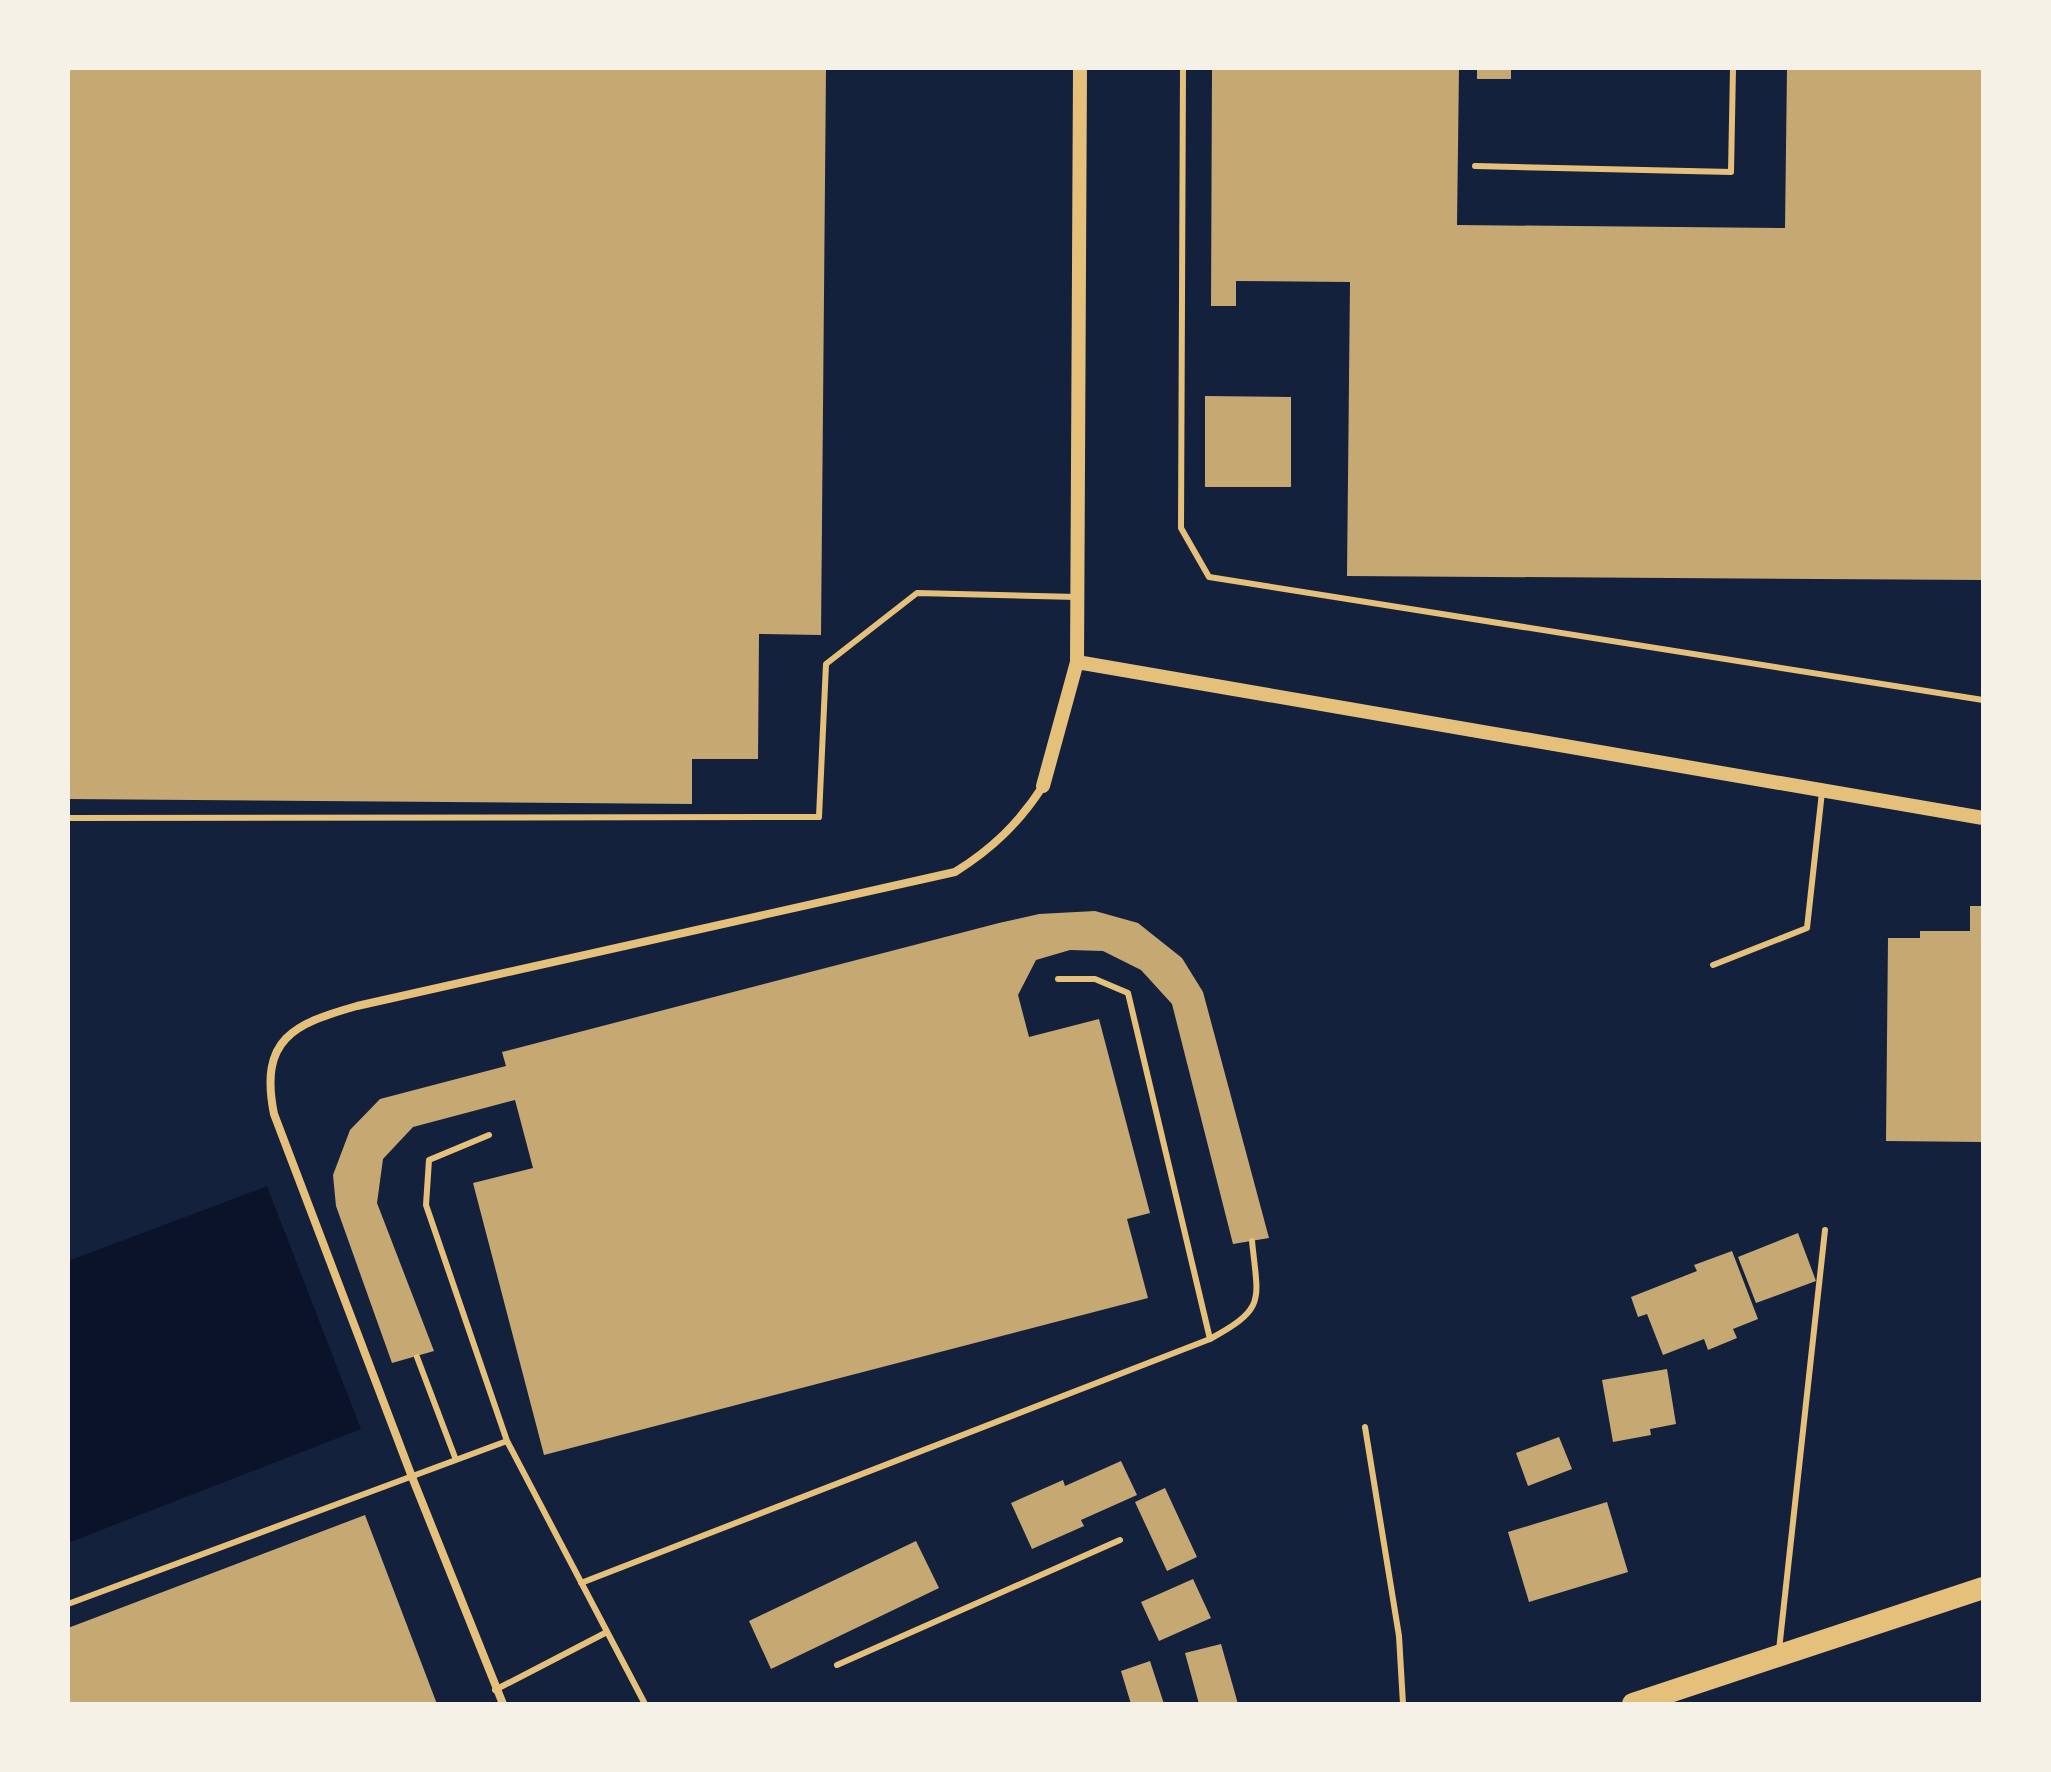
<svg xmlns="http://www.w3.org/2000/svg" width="2051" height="1772" viewBox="0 0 2051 1772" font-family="Quicksand,sans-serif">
<rect width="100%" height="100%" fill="#14213d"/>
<path fill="#0b132b" d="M267,1186L361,1429L68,1543V1261Z"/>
<path fill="#c6a872" d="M68,68H826L821,635L759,634L758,759H692V804L68,799Z
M1212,68H1459L1457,225L1785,228L1787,68H1983V580L1347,576L1350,282L1236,281V306H1211Z
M1477,68H1511V79H1477Z
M1205,396L1291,397V487H1205Z
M1970,906H1983V1142L1886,1141L1888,938H1920V931H1970Z
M1095,911L1138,923L1182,958L1203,992L1269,1238L1233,1244L1172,1004L1141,970L1103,951L1070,950L1036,960L1018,995L1029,1037L1099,1019L1150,1213L1127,1219L1148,1298L544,1455L473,1183L533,1168L515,1100L413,1127L383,1159L377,1203L434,1351L392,1363L336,1206L333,1175L350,1130L380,1099L506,1066L502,1052L999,923L1039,914Z
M1798,1233L1816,1281L1756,1303L1738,1257Z
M1732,1251L1758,1319L1733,1329L1737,1338L1708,1350L1704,1339L1663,1355L1647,1314L1638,1317L1631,1297L1697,1271L1694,1265Z
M1667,1369L1676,1424L1650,1429L1651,1435L1613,1442L1602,1380Z
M1559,1437L1572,1469L1528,1486L1516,1453Z
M1121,1461L1137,1495L1081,1520L1084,1526L1032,1549L1011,1503L1063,1480L1065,1486Z
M1165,1488L1197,1557L1167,1571L1135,1502Z
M1607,1502L1628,1572L1529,1602L1508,1532Z
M365,1515L437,1704H68V1628Z
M916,1541L939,1588L771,1669L749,1621Z
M1193,1579L1211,1618L1159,1641L1141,1602Z
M1221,1644L1238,1704H1199L1185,1653Z
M1150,1661L1164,1704H1131L1121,1671Z"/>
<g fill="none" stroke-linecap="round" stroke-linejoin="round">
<path stroke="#e5c07b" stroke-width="6" d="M1183,68L1181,528L1209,577L1983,700
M1475,166L1731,172L1733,68
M68,818L819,817L826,664L917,593L1077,597
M1713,965L1807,928L1822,792
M489,1135L429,1160L426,1205L507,1441L645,1704
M1210,1339C1267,1308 1258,1301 1252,1241
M417,1357L456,1460
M1365,1427L1399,1636L1403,1704
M581,1583L1210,1339L1128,993L1095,979H1058
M68,1604L507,1441
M1779,1650L1825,1230
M837,1665L1120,1540
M495,1690L607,1632"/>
<path stroke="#e5c07b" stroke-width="8" d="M503,1704L412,1477L274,1114C259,1039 293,1024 357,1006L955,872C992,849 1019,823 1043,786"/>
<path stroke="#e5c07b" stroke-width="14" d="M1077,662L1983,818
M1043,786L1077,662L1080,68"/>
<path stroke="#e5c07b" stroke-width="22" d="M1633,1704L1983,1588"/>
</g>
<rect width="2051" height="1772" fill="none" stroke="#f6f1e7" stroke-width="140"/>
</svg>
